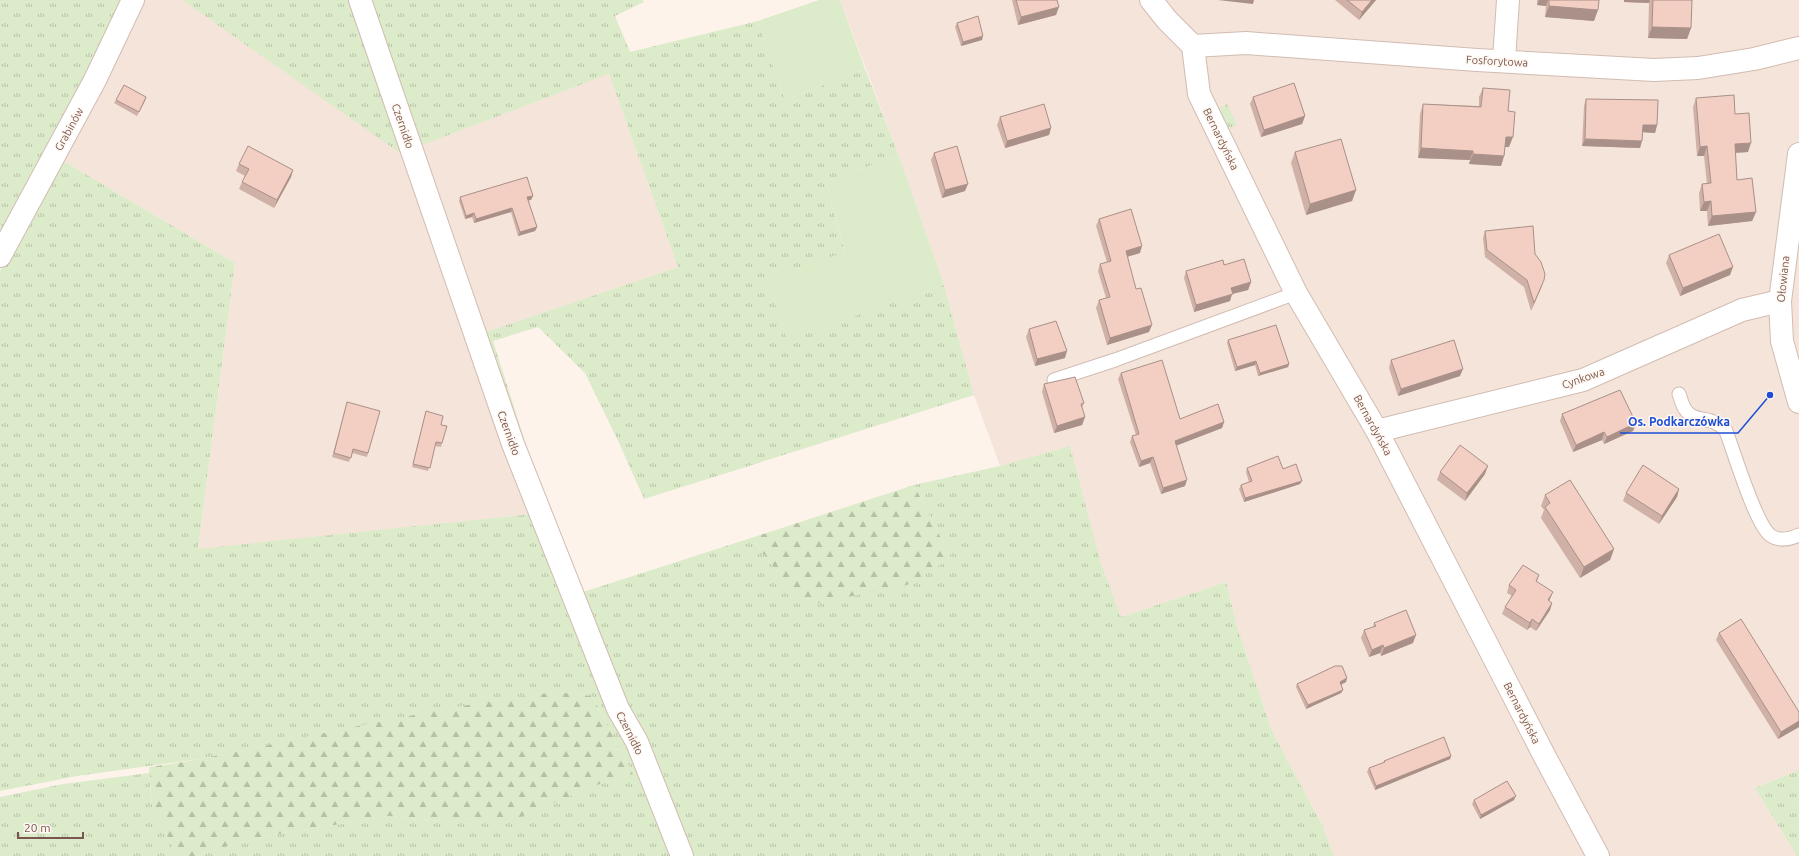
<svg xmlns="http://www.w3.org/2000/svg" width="1799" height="856" viewBox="0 0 1799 856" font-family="Ubuntu,sans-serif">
<defs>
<pattern id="grass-tufts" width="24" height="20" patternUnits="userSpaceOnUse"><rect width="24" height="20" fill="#dcebc9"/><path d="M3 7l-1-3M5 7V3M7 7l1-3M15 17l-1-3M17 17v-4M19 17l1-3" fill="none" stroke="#b7c1a5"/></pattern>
<pattern id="forest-firs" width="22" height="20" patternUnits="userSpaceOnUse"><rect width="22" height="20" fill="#dcebc9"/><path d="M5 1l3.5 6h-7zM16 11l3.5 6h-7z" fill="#b7c1a5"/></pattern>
</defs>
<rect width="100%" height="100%" fill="#fdf3eb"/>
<path fill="#f5e4d9" d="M141,0H182L401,153L609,74L678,267L483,333L531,514L198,550L235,263L60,159Z
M840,0H1799V770L1755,788L1797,856H1334L1322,825L1272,731L1237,626L1226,582L1121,617L1101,563L1070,447L1000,466L974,395L944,285L899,156Z"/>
<path fill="url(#grass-tufts)" d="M0,0H124L0,238Z
M182,0H353L406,151L400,153Z
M367,0H643L644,2L615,16L630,52L758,21L785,100L865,69L899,156L826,181L845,253L767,279L787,339L944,285L974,395L644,499L620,445L585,373L538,327L493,341L537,479L483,333L678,267L609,74L417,147Z
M1227,104L1237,125L1222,132L1213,107L1217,105L1219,108Z
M60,159L235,263L198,549L531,514L673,856H198L209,851L267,836L389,816L452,822L597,785L633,774L592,696L556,692L513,698L199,759L77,776L0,791V271Z
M1070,446L1101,563L1121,617L1226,582L1237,626L1272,731L1322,825L1334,856H685L583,592L751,538L777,571L951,558L914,485L1000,466Z
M1799,770V856H1797L1755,788Z
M149,773L152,806L177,856H0V797L63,784Z"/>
<path fill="url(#forest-firs)" d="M914,485L951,558L907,585L808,605L777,571L751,538Z
M556,692L592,696L633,774L597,785L510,821L452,822L389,816L267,836L209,851L198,856H177L152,806L149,767C189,762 228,753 268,745C363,725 459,704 556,692Z"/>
<path fill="#dcebc9" d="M819,0H840L865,69L785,100L758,21Z
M899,156L944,285L787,340L767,279L845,252L826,181Z"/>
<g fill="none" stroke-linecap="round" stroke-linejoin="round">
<g stroke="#d2bcb2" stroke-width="15">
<path id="lane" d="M1054,380L1115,360L1296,293
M1679,394C1681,399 1682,405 1685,409C1694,424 1712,414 1726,431C1734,452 1755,523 1770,535C1779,542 1790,539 1799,535"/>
</g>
<g stroke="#d2bcb2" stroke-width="24">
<path id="street" d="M360,0L513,444L618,709L637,742L682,856
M1151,0L1167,20L1193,46L1199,94L1296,293L1377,431L1545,757L1598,856
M1193,46L1246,43L1477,60L1654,70L1698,68L1754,59L1799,48
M1504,60L1508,0
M1799,154L1780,301L1782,341L1799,402
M0,256L95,80L133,0
M1377,431L1583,380L1742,310L1780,301"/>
</g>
<use href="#lane" stroke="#fff" stroke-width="13"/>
<use href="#street" stroke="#fff" stroke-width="22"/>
</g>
<path fill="#d0b1a8" d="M1012,0H1057L1056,15L1018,25Z
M1335,0H1376L1359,20Z
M1537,0H1599L1594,21L1545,17L1546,6L1537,5Z
M1624,0H1692L1691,28L1687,39L1648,38L1649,3L1624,2Z
M957,23L982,40L961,46L955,27Z
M1483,88L1508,111L1509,147H1505L1504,156L1501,166L1469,164L1470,160L1418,158L1420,114L1423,104L1479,106V97Z
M146,97L137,116L114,103L116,100Z
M1253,97L1305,116L1302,124L1261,137L1250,104Z
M1696,98L1735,114L1748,152L1735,153L1737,180L1756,212L1752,221L1708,226L1707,211H1700L1699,193L1702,184H1707L1704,156H1697L1693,107Z
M1586,99L1657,125L1655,133L1643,132L1640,148L1582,146L1584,106Z
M1000,117L1051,128L1049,135L1005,148L997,125Z
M1295,152L1356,190L1352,201L1306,215L1291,163Z
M934,153L965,191L942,198L931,160Z
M239,164L293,170L291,177L274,208L239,189L242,182L245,176L236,171Z
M460,197L531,200H528L537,227L535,231L518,236L511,212L474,223L472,217L465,219L459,201Z
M1099,219L1140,253L1127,257L1136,289L1149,332L1107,345L1096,308L1099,300L1106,298L1098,271L1100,264L1107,262L1096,226Z
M1485,231L1535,254L1541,288L1531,311L1524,287L1485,257L1483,238Z
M1669,255L1730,275L1680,296L1666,263Z
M1224,265L1251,282L1248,290L1232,294L1230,301L1194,312L1184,278L1186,271Z
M1029,329L1065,358L1035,366L1026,337Z
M1228,340L1289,364L1288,367L1258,376L1255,365L1235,371L1227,343Z
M1391,360L1460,376L1398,396L1389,368Z
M1121,373L1180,419L1224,422L1222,428L1176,445L1185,486L1161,494L1150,463L1139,467L1130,442L1132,436L1136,435L1118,379Z
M1044,384L1084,403L1082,408L1085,417L1082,425L1054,433L1042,392Z
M347,402L368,453L367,457L352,453L349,462L332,457Z
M426,411L441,425L442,443L441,447L435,446L428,471L412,467Z
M1562,414L1636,423L1633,431L1604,444L1602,440L1573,452L1560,421Z
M1247,468L1283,469L1300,484L1244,502L1239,489L1241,485L1249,482L1246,472Z
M1440,472L1485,474L1465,501L1437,480Z
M1679,489L1677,497L1659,524L1623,501L1626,493Z
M1545,495L1614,549L1610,560L1580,578L1541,518L1544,510L1541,506Z
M1539,575L1537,581L1550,599L1549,601L1552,603L1550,610L1536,631L1530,627L1527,630L1502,614L1505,607L1512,596L1507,593L1509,585Z
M1374,623L1413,643L1381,656L1380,653L1369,657L1361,638L1364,630L1373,627Z
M1719,633L1799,712V727L1778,739L1716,640Z
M1347,678L1346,682L1341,685L1343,690L1341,693L1306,709L1296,687L1297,684Z
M1451,756L1450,759L1375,790L1367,772L1369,768L1383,763L1384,761Z
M1474,800H1514L1480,819L1472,804Z"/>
<path fill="#a99088" d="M1218,0H1254L1253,4Z
M1372,0H1376L1359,20L1362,12Z
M1539,0H1548L1546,6L1537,5Z
M1624,0H1650L1649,3L1624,2Z
M1549,6L1598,10L1594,21L1545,17Z
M1059,7L1056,15L1018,25L1021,17Z
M1652,27L1691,28L1687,39L1648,38Z
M983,36L982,40L961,46L963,42Z
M146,97L145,101L137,116L139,112Z
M1305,116L1302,124L1261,137L1264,130Z
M1643,125H1657L1655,133L1640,132Z
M1051,128L1049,135L1005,148L1007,141Z
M1506,137H1513L1509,147H1502Z
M1585,139L1642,141L1640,148L1582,146Z
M1751,143L1748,152L1731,153L1735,144Z
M1707,146L1704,156H1697L1700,147Z
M1421,148L1473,151L1470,160L1418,158Z
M1473,154L1504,156L1501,166L1469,164Z
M293,170L291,177L274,208L277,200Z
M968,184L965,191L942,198L945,190Z
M1356,190L1352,201L1306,215L1310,204Z
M533,196L531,200L526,201L527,197Z
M1711,201L1707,211H1700L1704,202Z
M512,208L511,212L474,223L476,219Z
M1756,212L1752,221L1708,226L1712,216Z
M474,213L472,217L465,219L466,216Z
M537,227L535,231L518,236L520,232Z
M1142,246L1140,253L1123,258L1126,251Z
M1733,267L1730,275L1680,296L1683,288Z
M1544,280L1541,288L1531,311L1534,303Z
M1251,282L1248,290L1232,294L1230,301L1194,312L1196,305L1231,288Z
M1152,325L1149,332L1107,345L1110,338Z
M1067,351L1065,358L1035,366L1037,359Z
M1256,361L1255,365L1235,371L1237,367Z
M1289,364L1288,367L1258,376L1260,373Z
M1463,369L1460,376L1398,396L1401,389Z
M1085,417L1082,425L1054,433L1057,426Z
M1224,422L1222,428L1173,447L1175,441Z
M1636,423L1633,431L1604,444L1607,437Z
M1604,432L1602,440L1573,452L1576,445Z
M1153,457L1150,463L1139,467L1141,461Z
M1488,466L1485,474L1465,501L1467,493Z
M1187,480L1185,486L1161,494L1163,488Z
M1302,481L1300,484L1244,502L1245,498Z
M1679,489L1677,497L1659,524L1662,516Z
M1614,549L1610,560L1580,578L1584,567Z
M1553,592L1550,599L1545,607L1548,600Z
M1552,603L1550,610L1536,631L1539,624Z
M1532,619L1530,627L1527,630L1530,623Z
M1416,635L1413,643L1381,656L1384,648Z
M1383,645L1380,653L1369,657L1372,650Z
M1347,678L1346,682L1338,686L1340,682Z
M1343,690L1341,693L1306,709L1308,705Z
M1799,721V727L1778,739L1781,732Z
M1451,756L1450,759L1375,790L1376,786Z
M1516,796L1514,800L1480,819L1481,815Z"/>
<path fill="#f2cec3" stroke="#a99088" d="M1016,0H1057L1059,7L1021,17Z
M1347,0H1372L1362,12Z
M1549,0H1599L1598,10L1549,6Z
M1653,0H1692L1691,28L1652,27Z
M978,16L983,36L963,42L957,23Z
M1294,83L1305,116L1264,130L1253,97Z
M124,85L146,97L139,112L116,100Z
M1483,88L1510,90L1508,111L1515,112L1513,137H1506L1504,156L1473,154V151L1421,148L1423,104L1481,107Z
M1734,95L1735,114L1749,113L1751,143L1735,144L1737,180L1752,178L1756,212L1712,216L1711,201L1704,202L1702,184L1711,183L1707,146L1700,147L1696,98Z
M1586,99L1658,100L1657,125H1643L1642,141L1585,139Z
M1044,104L1051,128L1007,141L1000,117Z
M1341,139L1356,190L1310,204L1295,152Z
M248,146L293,170L277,200L242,182L249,169L239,164Z
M957,146L968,184L945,190L934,153Z
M527,177L533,196L527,197L537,227L520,232L512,208L476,219L474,213L466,216L460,197Z
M1131,209L1142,246L1126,251L1136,289L1141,288L1152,325L1110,338L1099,300L1110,297L1100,264L1111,261L1099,219Z
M1533,226L1535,254L1541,262L1545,274L1544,280L1534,303L1527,280L1487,250L1485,231Z
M1719,234L1733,267L1683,288L1669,255Z
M1244,259L1251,282L1231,288L1233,294L1196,305L1186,271L1223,260L1224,265Z
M1056,321L1067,351L1037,359L1029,329Z
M1276,325L1289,364L1260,373L1256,361L1237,367L1228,340Z
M1454,340L1463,369L1401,389L1391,360Z
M1162,360L1180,419L1218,404L1224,422L1175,441L1187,480L1163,488L1153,457L1141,461L1132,436L1139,434L1121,373Z
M1075,377L1084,403L1081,404L1085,417L1057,426L1044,384Z
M1620,390L1636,423L1607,437L1604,432L1576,445L1562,414Z
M347,402L380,411L368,453L353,449L351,458L334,453Z
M426,411L443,416L441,425L447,426L442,443L436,442L430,468L413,464Z
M1460,445L1488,466L1467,493L1440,472Z
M1278,456L1283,469L1296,464L1302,481L1245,498L1241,485L1252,481L1247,468Z
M1643,465L1679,489L1662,516L1626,493Z
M1570,480L1614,549L1584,567L1545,507L1550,503L1545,495Z
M1523,565L1539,575L1536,581L1553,592L1548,600L1552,603L1539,624L1532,619L1530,623L1505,607L1516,590L1509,585Z
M1406,610L1416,635L1384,648L1383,645L1372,650L1364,630L1376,626L1374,623Z
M1741,619L1799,712V721L1781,732L1719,633Z
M1335,666H1342L1347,678L1340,682L1343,690L1308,705L1297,684Z
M1444,737L1451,756L1376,786L1369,768L1385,762L1384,761Z
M1507,781L1516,796L1481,815L1474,800Z"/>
<g text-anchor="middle" stroke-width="3" stroke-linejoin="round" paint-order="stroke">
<g font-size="11" fill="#79564d" stroke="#fff8f2">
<text transform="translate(1497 61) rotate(3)" y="4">Fosforytowa</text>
<text transform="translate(403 126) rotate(71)" y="4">Czernidło</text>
<text transform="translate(69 129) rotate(-61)" y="4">Grabinów</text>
<text transform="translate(1221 139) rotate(64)" y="4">Bernardyńska</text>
<text transform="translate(1783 279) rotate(-84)" y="4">Ołowiana</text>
<text transform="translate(1583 378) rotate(-19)" y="4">Cynkowa</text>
<text transform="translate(1373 425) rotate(61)" y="4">Bernardyńska</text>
<text transform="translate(509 433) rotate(70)" y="4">Czernidło</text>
<text transform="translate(1522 713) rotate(63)" y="4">Bernardyńska</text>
<text transform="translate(630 733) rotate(63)" y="4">Czernidło</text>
</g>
</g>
<path fill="none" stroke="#1d4ed8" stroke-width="1.5" d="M1770 395L1738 433H1620"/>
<circle fill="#1d4ed8" stroke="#fff8f2" stroke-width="1.5" cx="1770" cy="395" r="4"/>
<g font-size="12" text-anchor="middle" font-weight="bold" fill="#1d4ed8" stroke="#fff8f2" stroke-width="3" stroke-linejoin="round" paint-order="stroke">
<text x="1679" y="426">Os. Podkarczówka</text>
</g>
<path d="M18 832v6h65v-6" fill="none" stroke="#79564d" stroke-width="2"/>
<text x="24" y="832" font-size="12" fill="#79564d" stroke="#fff8f2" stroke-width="3" paint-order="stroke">20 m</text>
</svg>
